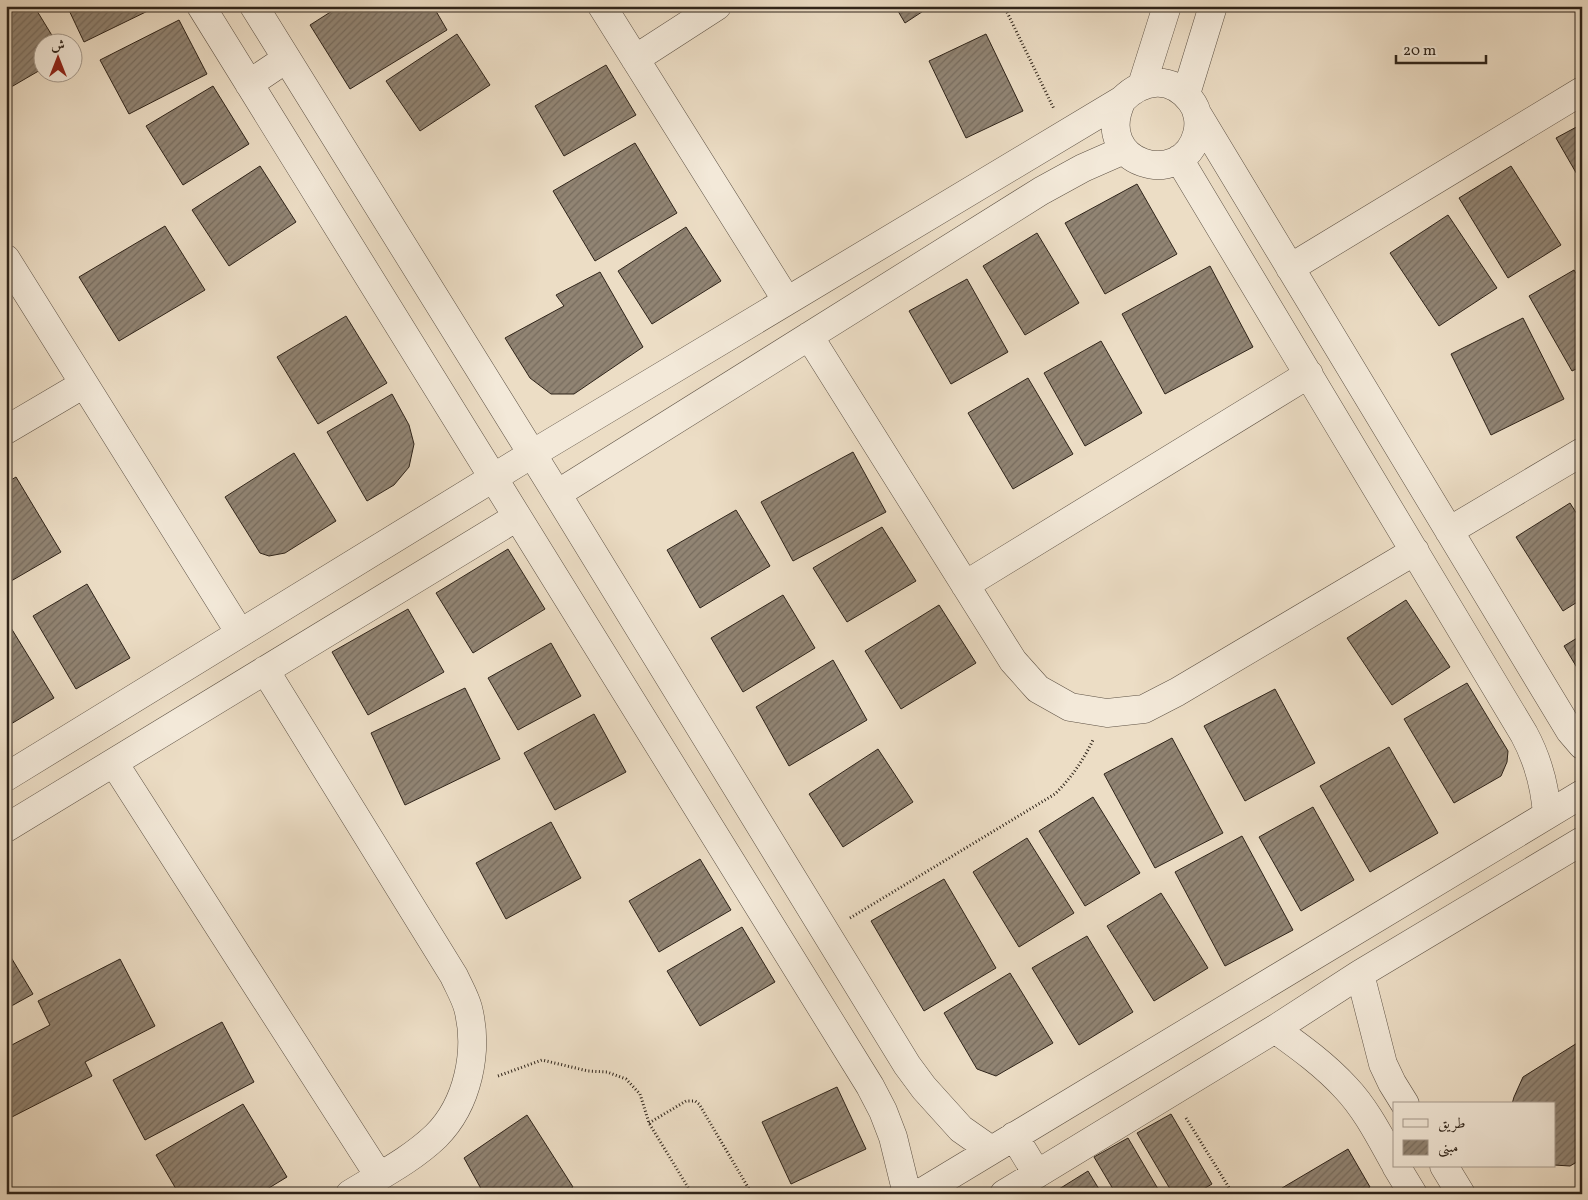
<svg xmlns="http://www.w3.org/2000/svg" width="1588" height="1200" viewBox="0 0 1588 1200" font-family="Vollkorn,Amiri,serif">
<defs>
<pattern id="building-hatch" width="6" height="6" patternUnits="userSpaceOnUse" patternTransform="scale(1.25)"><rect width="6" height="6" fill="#918473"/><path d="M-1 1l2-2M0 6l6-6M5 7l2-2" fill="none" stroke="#776c5e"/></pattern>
</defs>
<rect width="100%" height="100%" fill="#ecddc5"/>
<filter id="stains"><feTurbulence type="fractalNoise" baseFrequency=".004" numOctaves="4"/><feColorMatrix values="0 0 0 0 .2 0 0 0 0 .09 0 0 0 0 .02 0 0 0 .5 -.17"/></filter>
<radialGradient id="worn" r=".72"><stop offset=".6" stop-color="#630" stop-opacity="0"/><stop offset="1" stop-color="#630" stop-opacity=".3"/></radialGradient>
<path fill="url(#building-hatch)" stroke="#2f241a" d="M6,6H34L56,42H42V69L6,90Z
M67,6H158L84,42Z
M340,6H433L447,30L350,89L310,25Z
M895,6H931L905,23Z
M179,20L207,74L129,114L100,60Z
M457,34L490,85L420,131L386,81Z
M986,34L1023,111L966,138L929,61Z
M606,65L636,115L564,156L535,106Z
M213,86L249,144L183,185L146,126Z
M1582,124V183L1556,138Z
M635,143L677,213L595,261L553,191Z
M260,166L296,222L229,266L192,210Z
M1511,166L1561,245L1508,278L1459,198Z
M1137,184L1177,254L1105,294L1065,223Z
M1448,215L1497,288L1439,326L1390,253Z
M165,226L205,290L119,341L79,277Z
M686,227L721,281L652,324L618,271Z
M1037,233L1079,303L1025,335L983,266Z
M1210,266L1253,347L1165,394L1122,314Z
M1574,270L1582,283V366L1572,371L1529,296Z
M600,272L643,347L574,394H551L530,378L505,338L564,306L556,295Z
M967,279L1008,352L951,384L909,311Z
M346,316L387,383L318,424L277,357Z
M1523,318L1564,399L1491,435L1451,354Z
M1101,341L1142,413L1085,446L1044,373Z
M1028,378L1073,454L1013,489L968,413Z
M392,394L409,425L414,444L409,467L394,485L367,501L327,432Z
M853,452L886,512L793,561L761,502Z
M294,453L336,521L285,553L269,556L260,553L225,497Z
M16,477L61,552L6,584V483Z
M1570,503L1582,522V599L1563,611L1516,537Z
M736,510L770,566L700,608L667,550Z
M882,527L916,581L847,622L813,568Z
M508,549L545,609L473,653L436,593Z
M87,584L130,658L76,689L33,616Z
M783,595L815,648L743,692L711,638Z
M1406,600L1450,667L1392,705L1347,638Z
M939,605L976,663L901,709L865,651Z
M408,609L444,672L368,715L332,652Z
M8,623L54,698L6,727V624Z
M1582,635V676L1564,646Z
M551,643L581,696L518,730L488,678Z
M833,660L867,720L789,766L756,707Z
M1467,683L1508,751L1507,762L1501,776L1454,803L1404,719Z
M465,688L500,759L405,805L371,733Z
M1275,689L1315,763L1245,801L1204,726Z
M594,714L626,772L555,810L524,753Z
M1172,738L1223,833L1155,868L1104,774Z
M1389,747L1438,833L1370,872L1320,786Z
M878,749L913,802L843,847L809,794Z
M1093,797L1140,873L1085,906L1039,831Z
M1313,807L1354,880L1301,911L1259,837Z
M551,822L581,878L506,919L476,863Z
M1242,836L1293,930L1225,966L1175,872Z
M1027,838L1074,913L1019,947L973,872Z
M700,859L731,910L659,952L629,901Z
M944,879L996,968L924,1011L871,921Z
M1161,893L1208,968L1154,1001L1107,926Z
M742,927L775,982L700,1026L667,971Z
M1087,936L1133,1012L1079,1045L1032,968Z
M6,949L33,994L6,1009Z
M120,959L155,1026L85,1062L92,1076L8,1119L6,1115V1048L50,1025L38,1001Z
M1010,973L1053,1043L996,1076L977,1069L944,1013Z
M222,1022L254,1082L145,1140L113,1080Z
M1582,1040V1159L1570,1166L1554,1165V1104H1512L1514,1097L1523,1077Z
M837,1087L866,1149L791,1184L762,1122Z
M243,1104L287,1177L259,1194H179L156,1155Z
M1171,1114L1212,1184L1195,1194H1173L1137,1133Z
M527,1115L573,1187L563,1194H484L464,1158Z
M1128,1138L1161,1194H1116L1094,1157Z
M1348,1149L1370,1187L1358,1194H1285L1282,1188Z
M1088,1171L1102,1194H1051Z"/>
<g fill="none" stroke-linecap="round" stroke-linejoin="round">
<g stroke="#5e5245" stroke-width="29">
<path id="street" d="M201,6L870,1086L883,1111L893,1137L907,1194
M254,6L557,494L907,1065L924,1088L961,1129L991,1150
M602,6L787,301
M635,59L717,6
M249,84L286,59
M1142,85L1167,6
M1186,94L1213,6
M1198,115L1570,731L1582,745
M1179,159L1524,734C1538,760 1545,785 1547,815
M6,259L240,633
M1290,268L1582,91
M809,336L1013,661L1038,689L1070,707L1107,713L1144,709L1177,692L1415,551
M6,430L84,384
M557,494L1041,191L1083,168L1124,150
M1449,531L1582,452
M965,585L1309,374
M265,670L454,976C459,987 465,997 468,1008C479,1051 468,1104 436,1136C411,1160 379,1176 350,1194
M114,763L379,1176
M6,777L532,454L1122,100C1143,79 1171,75 1191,101C1198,110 1200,123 1197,134C1183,190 1091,165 1122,100
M6,828L517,517
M1360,974L1383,1064L1392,1083L1405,1104
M1275,1029C1300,1047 1325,1065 1346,1088C1366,1109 1380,1137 1394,1162
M1014,1136L1037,1174
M1396,1166L1413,1194
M1444,1166L1461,1194
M919,1194L1582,794
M1004,1194L1275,1029L1360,974L1582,841"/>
</g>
<path stroke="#2f241a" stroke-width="3" stroke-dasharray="1 2.5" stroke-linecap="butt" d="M1004,6L1054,109
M850,918L1055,794C1071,778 1083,761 1093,740
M498,1076L542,1060L588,1071L607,1072L626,1079L640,1094L649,1123L692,1194
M1186,1118L1233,1194
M649,1123L686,1101H695L699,1104L752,1194"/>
<use href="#street" stroke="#f3e9d9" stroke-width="28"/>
</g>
<rect width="1588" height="1200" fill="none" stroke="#ecddc5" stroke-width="25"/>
<rect x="8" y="8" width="1573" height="1185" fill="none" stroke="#2f241a" stroke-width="2.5"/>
<rect x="12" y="12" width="1563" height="1175" fill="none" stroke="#2f241a"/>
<rect x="1393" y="1102" width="162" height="65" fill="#f3e9d9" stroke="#a59a8d"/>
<rect x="1403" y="1119" width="25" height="8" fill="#f3e9d9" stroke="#a59a8d"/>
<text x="1438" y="1128" font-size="15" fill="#2f241a">طريق</text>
<rect x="1403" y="1140" width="25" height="15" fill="url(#building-hatch)" stroke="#a59a8d"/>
<text x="1438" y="1152" font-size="15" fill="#2f241a">مبنى</text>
<g transform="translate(58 58)"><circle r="24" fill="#f3e9d9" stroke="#a59a8d"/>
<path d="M0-4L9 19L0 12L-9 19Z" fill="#8f2418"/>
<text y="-8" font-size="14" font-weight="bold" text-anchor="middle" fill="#2f241a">ش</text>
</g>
<path d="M1396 55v8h90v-8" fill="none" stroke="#2f241a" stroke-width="2.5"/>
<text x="1403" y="55" font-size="15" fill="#2f241a" stroke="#f3e9d9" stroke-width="4" paint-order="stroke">20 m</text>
<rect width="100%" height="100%" filter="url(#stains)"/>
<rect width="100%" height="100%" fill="url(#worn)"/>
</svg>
